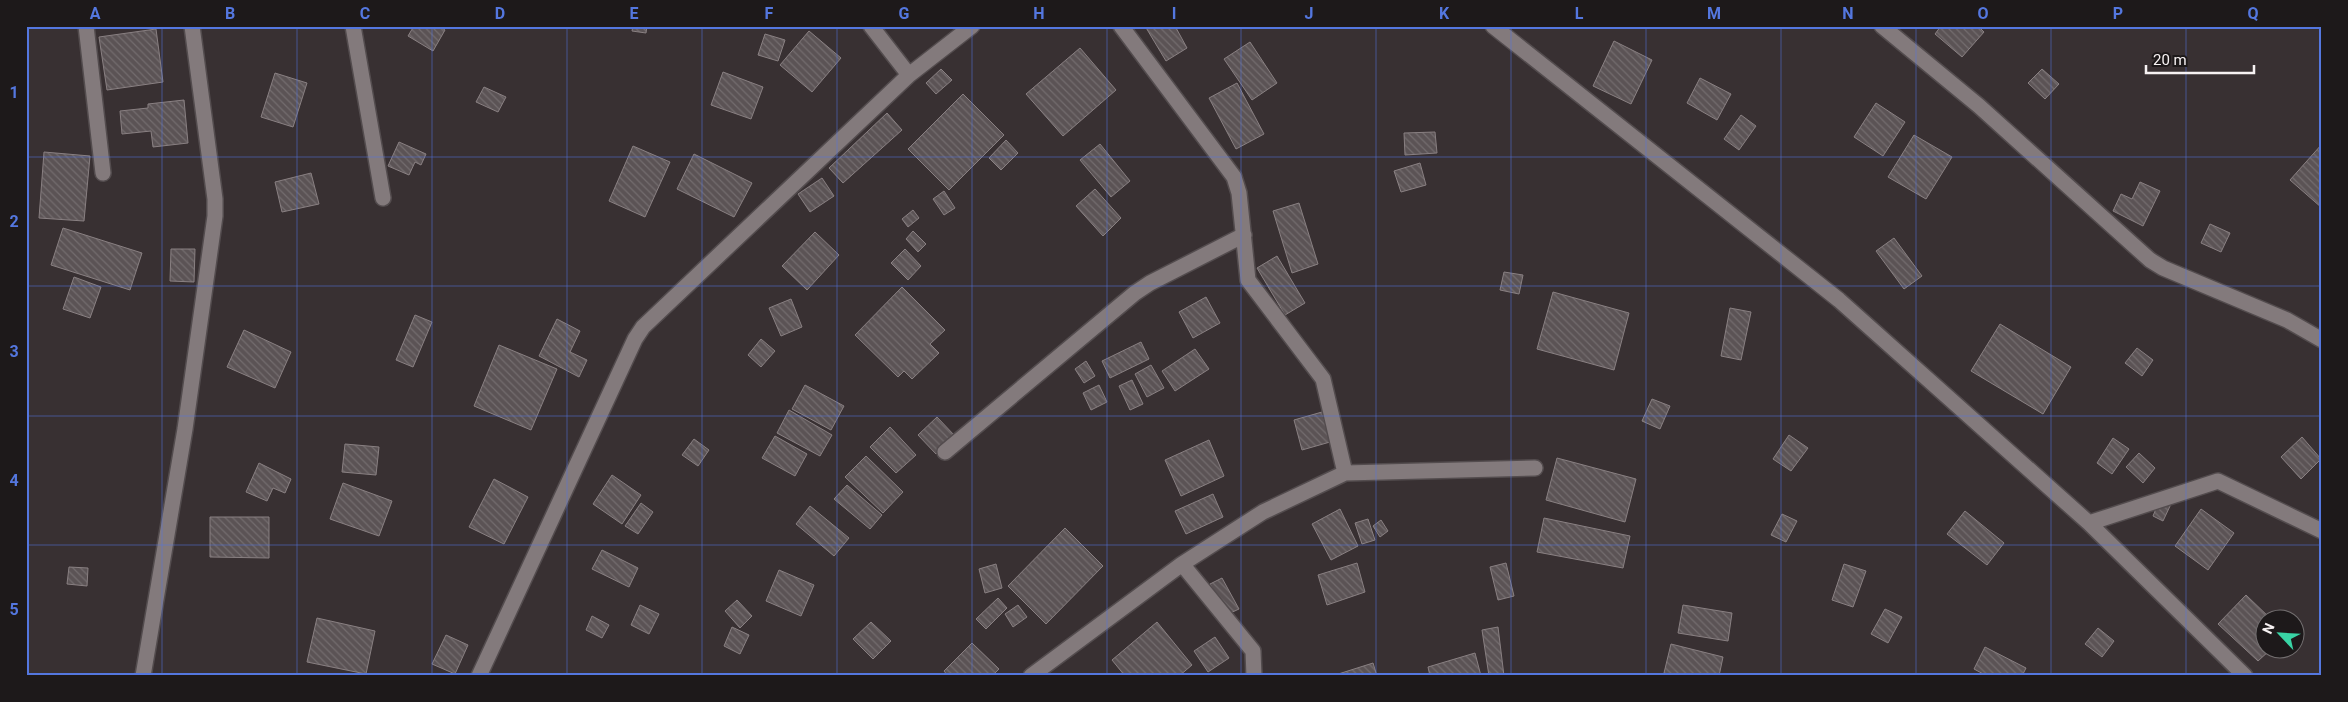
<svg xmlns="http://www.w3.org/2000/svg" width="2348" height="702" viewBox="0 0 2348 702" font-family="Roboto,sans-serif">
<defs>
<pattern id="building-back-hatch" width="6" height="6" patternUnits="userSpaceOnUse" patternTransform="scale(1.25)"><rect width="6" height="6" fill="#5b5355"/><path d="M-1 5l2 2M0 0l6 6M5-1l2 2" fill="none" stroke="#736c6e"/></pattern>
</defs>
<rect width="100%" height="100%" fill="#383032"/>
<path fill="url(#building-back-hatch)" stroke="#898082" d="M414,26H439L445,30L433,51L408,36Z
M633,26H647L646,33L632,31Z
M1145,26H1175L1187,48L1166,61Z
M1941,26H1978L1984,32L1962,57L1935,34Z
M156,29L163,82L107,90L99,37Z
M809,31L841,58L812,92L780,65Z
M765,34L785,40L778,61L758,55Z
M1614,41L1652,60L1631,104L1593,86Z
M1250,42L1277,83L1252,100L1224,59Z
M1080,48L1116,90L1063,136L1026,94Z
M941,69L952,80L936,94L926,83Z
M2042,69L2059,84L2045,99L2028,83Z
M723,72L763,87L751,119L711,105Z
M275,73L307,83L293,127L261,117Z
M1700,78L1731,94L1717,120L1687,103Z
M1237,83L1264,134L1236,149L1209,98Z
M484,87L506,97L498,112L476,102Z
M963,94L1004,135L949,190L908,149Z
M184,100L188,143L153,147L151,131L122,134L120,111L148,108V104Z
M1876,103L1905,122L1883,156L1854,137Z
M887,113L902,130L843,183L829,168Z
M1741,115L1756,126L1739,150L1724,139Z
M1435,132L1437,153L1405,155L1404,133Z
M1914,135L1952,157L1926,199L1888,177Z
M1006,140L1018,153L1001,170L989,158Z
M399,142L426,154L421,165L415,162L409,175L388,166Z
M1100,144L1130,181L1111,197L1080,160Z
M2322,144V208L2290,180Z
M633,146L670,162L645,217L609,201Z
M44,152L90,156L84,221L39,218Z
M694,154L752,183L734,217L677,189Z
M1420,163L1426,185L1401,192L1394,171Z
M311,173L319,204L282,212L275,182Z
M822,178L834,196L810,212L798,194Z
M2140,182L2160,191L2143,226L2113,211L2121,194L2132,199Z
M1095,189L1121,218L1103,236L1076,206Z
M944,191L955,208L944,215L933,199Z
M1299,203L1318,264L1292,273L1273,211Z
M913,210L919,218L908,227L902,219Z
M2210,224L2230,233L2221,252L2201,243Z
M63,228L142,253L130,290L51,265Z
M913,231L926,244L918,252L906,239Z
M815,232L839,255L807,290L782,266Z
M1894,238L1922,276L1904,289L1876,251Z
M171,249H195L194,282L170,281Z
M905,249L921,266L908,280L891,263Z
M1277,256L1305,303L1285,315L1257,268Z
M1504,272L1523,275L1519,294L1500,290Z
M74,277L101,287L90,318L63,309Z
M902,287L945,330L930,344L939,353L912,379L904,371L898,377L855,335Z
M1553,292L1629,313L1614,370L1537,349Z
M1206,297L1220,323L1193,338L1179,312Z
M791,299L802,327L781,336L769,308Z
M1730,308L1751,312L1741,360L1721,356Z
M415,315L432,322L413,367L396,360Z
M557,319L580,331L570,352L587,360L579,377L539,356Z
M2000,324L2071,367L2043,414L1971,371Z
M244,330L291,352L275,388L227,367Z
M761,339L775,351L761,367L748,355Z
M1141,342L1149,359L1110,378L1102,361Z
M499,345L557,369L531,430L474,406Z
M2137,348L2153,360L2142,376L2125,363Z
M1195,349L1209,369L1175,391L1162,371Z
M1086,361L1095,376L1084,383L1075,369Z
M1151,365L1164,388L1147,397L1135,374Z
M1132,380L1143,404L1130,410L1119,386Z
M805,385L844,406L831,430L792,409Z
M1099,385L1107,402L1091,410L1083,393Z
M1652,399L1670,406L1660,429L1642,421Z
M789,410L832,435L820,456L777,433Z
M1322,412L1330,442L1302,450L1294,420Z
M937,417L955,436L936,454L918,435Z
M890,427L916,455L896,473L870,447Z
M1789,435L1808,448L1791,471L1773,459Z
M775,436L807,454L795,476L762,458Z
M2302,437L2321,459L2301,479L2281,457Z
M2113,438L2129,449L2112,474L2097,463Z
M694,439L709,450L698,466L682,455Z
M1209,440L1224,476L1181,496L1165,460Z
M345,444L379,447L376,475L342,472Z
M2139,453L2155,468L2143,483L2126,467Z
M866,456L903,492L883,513L845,477Z
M1557,458L1636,479L1625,522L1546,500Z
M259,463L291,479L285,493L273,488L267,501L246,492Z
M612,475L641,495L622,524L593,504Z
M494,479L528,497L504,544L469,527Z
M343,483L392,501L379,536L330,519Z
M847,485L882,515L870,529L834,499Z
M1213,494L1223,517L1186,534L1175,511Z
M2160,499L2171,504L2163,521L2153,516Z
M641,503L653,512L638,534L625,526Z
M810,506L849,538L834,556L796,524Z
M1340,509L1358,546L1331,560L1312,524Z
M2201,509L2234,533L2208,570L2175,546Z
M1965,511L2004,543L1987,565L1947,534Z
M1782,514L1797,521L1786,542L1771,535Z
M210,517H269V558L210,557Z
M1544,518L1630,536L1623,568L1537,552Z
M1368,519L1375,540L1362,544L1355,523Z
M1381,520L1388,531L1380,537L1373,526Z
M1065,528L1103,566L1046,624L1008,586Z
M602,550L638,568L629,587L592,569Z
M1357,563L1365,592L1327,605L1318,575Z
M1506,563L1514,596L1498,600L1490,567Z
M996,564L1002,588L985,593L979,569Z
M1844,564L1866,571L1853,607L1832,600Z
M69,567L88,568L87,586L67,584Z
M779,570L814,585L801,616L766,601Z
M1222,578L1239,609L1226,615L1210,584Z
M2246,595L2272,620H2266V650H2270L2258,661L2218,624Z
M998,598L1007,608L986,629L976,619Z
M737,600L752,616L740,628L725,611Z
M640,605L659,614L649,634L631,625Z
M1018,605L1027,617L1013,627L1005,614Z
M1683,605L1732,613L1728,641L1678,633Z
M1885,609L1902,617L1888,643L1871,634Z
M592,616L609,625L602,638L586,630Z
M317,618L375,631L366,674L307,662Z
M871,622L891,641L873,659L853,639Z
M1157,622L1192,665L1179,676H1125L1112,660Z
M732,627L749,635L740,654L724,646Z
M1498,627L1504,676H1489L1482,630Z
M2098,628L2114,641L2102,657L2085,644Z
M446,635L468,645L455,674L432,664Z
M1215,637L1229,658L1208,672L1194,651Z
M972,643L999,669L992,676H948L944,671Z
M1671,644L1723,657L1719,676H1678L1664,673Z
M1985,647L2026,668L2022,676H1987L1974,669Z
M1475,653L1481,676H1430L1428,667Z
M1373,663L1377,676H1332Z"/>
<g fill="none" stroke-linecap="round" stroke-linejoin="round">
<g stroke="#534c4e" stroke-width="18">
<path id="minor" d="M86,26L103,173
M353,26L383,198
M871,26L909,75
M1121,26L1234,177L1239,193L1248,280L1323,379L1345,473
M1493,26L1839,300L2089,523L2245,676
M1882,26L1979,106L2150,260L2163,268L2287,320L2322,340
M945,452L1135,293L1150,283L1244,235
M2089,523L2218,481L2322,531
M1182,564L1253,651L1254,676
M143,676L185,429L215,216V199L192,26
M479,676L635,339L643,327L909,75L972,26
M1031,676L1182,564L1263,512L1345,473L1535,468"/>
</g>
<use href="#minor" stroke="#837a7c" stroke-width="15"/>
</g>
<path fill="none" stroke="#5477df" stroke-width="1" stroke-opacity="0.55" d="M162,26V676M297,26V676M432,26V676M567,26V676M702,26V676M837,26V676M972,26V676M1107,26V676M1241,26V676M1376,26V676M1511,26V676M1646,26V676M1781,26V676M1916,26V676M2051,26V676M2186,26V676M26,157H2322M26,286H2322M26,416H2322M26,545H2322"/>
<rect width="2348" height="702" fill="none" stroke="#1d191a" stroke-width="55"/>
<g transform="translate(2280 634) rotate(295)"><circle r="24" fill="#1d191a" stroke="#747071"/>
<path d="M0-4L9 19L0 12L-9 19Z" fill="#39d4a5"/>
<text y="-8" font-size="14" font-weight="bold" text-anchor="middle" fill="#f7f2f3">N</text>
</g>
<path d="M2146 65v8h108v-8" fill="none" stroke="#f7f2f3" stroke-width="2.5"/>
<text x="2153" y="65" font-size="15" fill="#f7f2f3" stroke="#1d191a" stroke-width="4" paint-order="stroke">20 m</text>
<rect x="28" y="28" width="2292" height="646" fill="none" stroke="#5477df" stroke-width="2"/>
<g font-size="16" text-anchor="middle" font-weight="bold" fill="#5477df">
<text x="95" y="19">A</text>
<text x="230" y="19">B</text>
<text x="365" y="19">C</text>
<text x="500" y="19">D</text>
<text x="634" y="19">E</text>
<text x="769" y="19">F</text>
<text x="904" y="19">G</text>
<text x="1039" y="19">H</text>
<text x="1174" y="19">I</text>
<text x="1309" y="19">J</text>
<text x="1444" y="19">K</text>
<text x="1579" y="19">L</text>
<text x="1714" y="19">M</text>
<text x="1848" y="19">N</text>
<text x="1983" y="19">O</text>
<text x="2118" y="19">P</text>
<text x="2253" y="19">Q</text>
<text x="14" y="98">1</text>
<text x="14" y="227">2</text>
<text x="14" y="357">3</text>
<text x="14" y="486">4</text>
<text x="14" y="615">5</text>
</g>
</svg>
